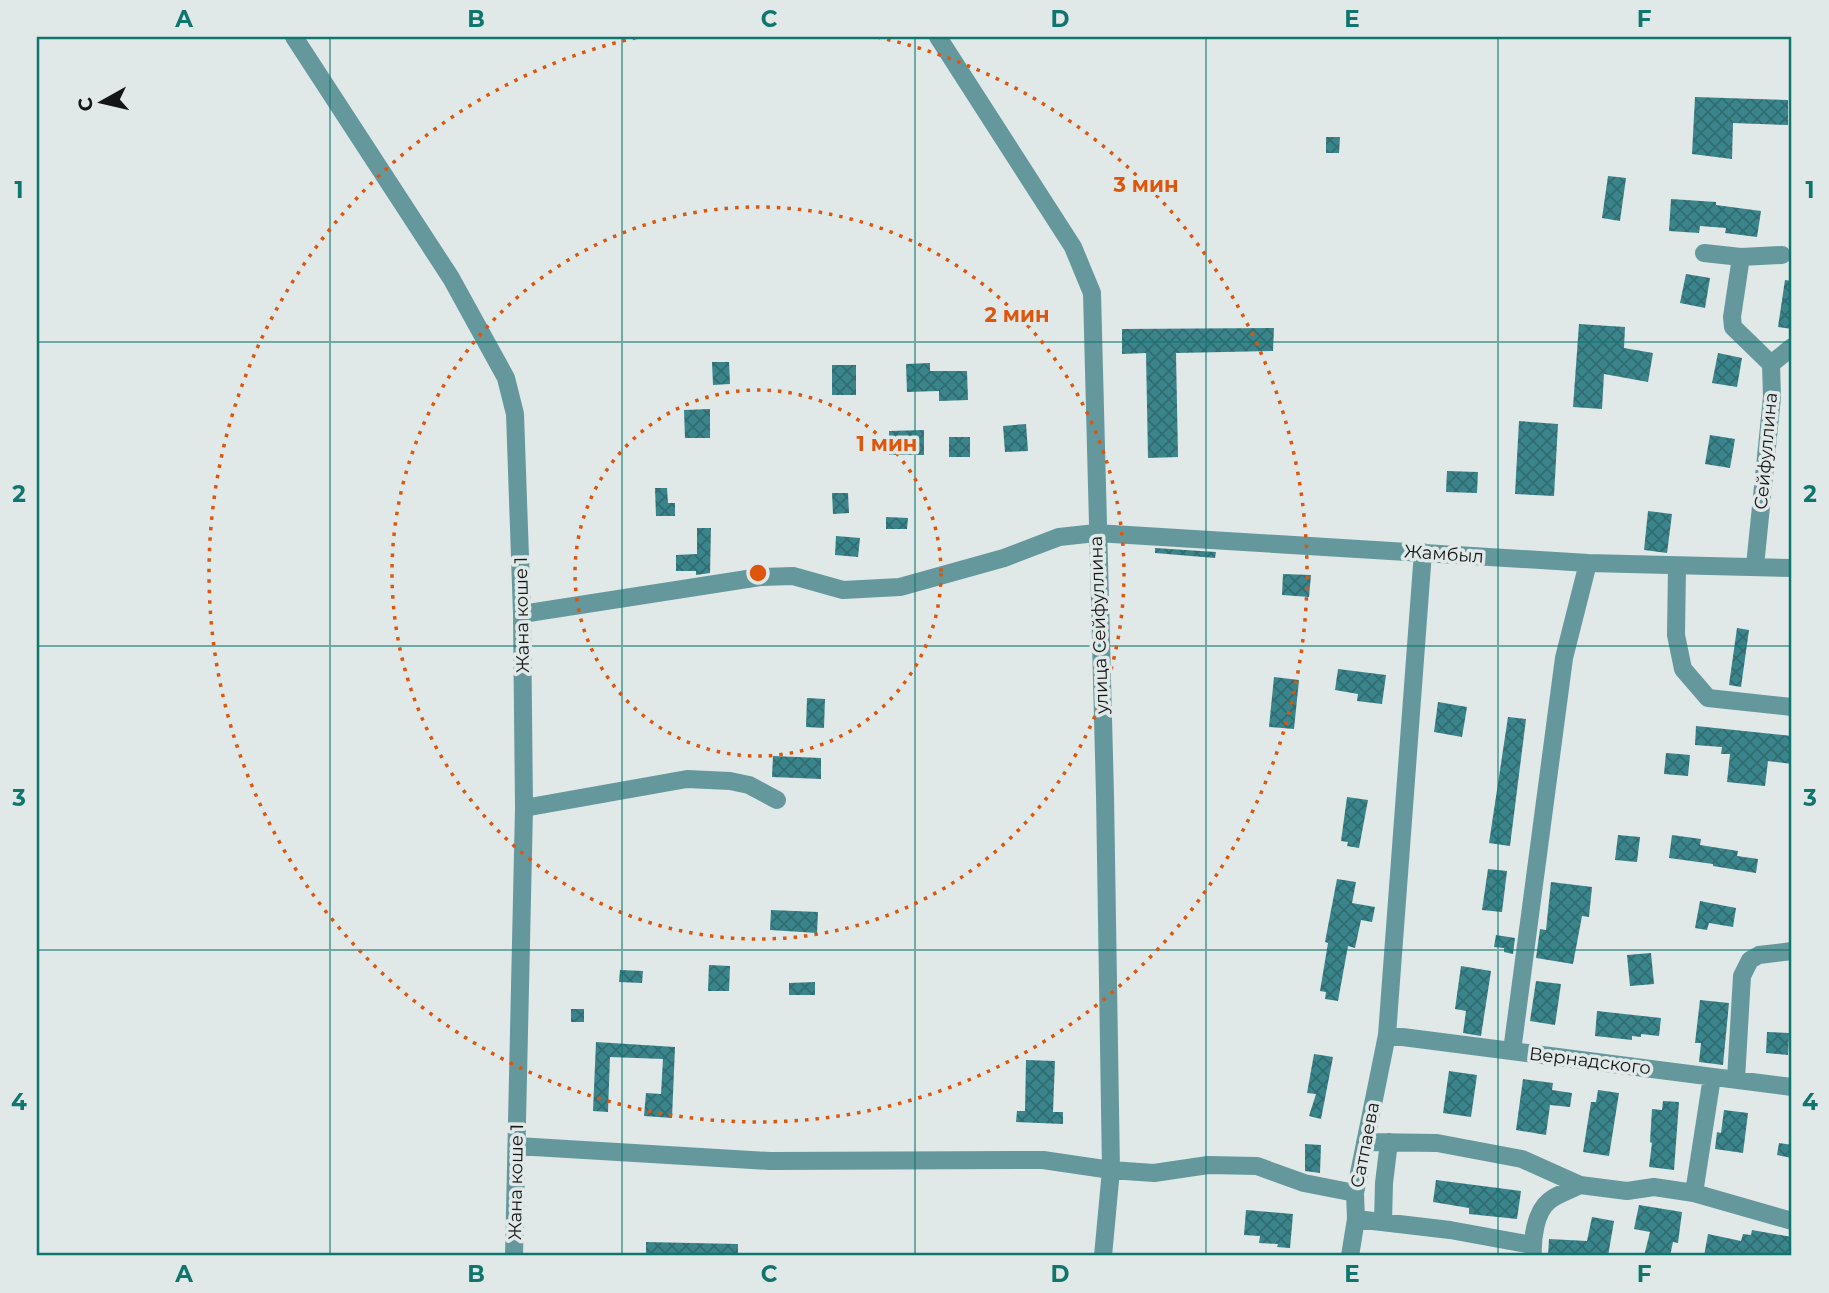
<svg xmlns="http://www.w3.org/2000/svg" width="1829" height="1293" viewBox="0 0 1829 1293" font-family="Montserrat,sans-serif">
<defs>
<pattern id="building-cross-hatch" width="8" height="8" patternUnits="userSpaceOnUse" patternTransform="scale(1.75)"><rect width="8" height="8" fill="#3a858b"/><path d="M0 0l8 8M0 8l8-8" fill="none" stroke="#306c71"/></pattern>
</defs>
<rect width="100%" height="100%" fill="#e1e8e8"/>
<path fill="url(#building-cross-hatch)" d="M1695,97L1788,100V125L1733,123L1732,159L1692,154Z
M1326,137H1340L1339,153H1326Z
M1608,176L1626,178L1620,221L1602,218Z
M1671,199L1716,202V205L1761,211L1757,237L1725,233L1726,228L1700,226L1699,233L1669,231Z
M1686,274L1710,278L1705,308L1680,303Z
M1785,280L1792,281V329L1778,327Z
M1579,324L1625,327L1624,348L1653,353L1648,382L1604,374L1602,409L1573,407Z
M1274,328L1273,351L1176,353L1178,457L1148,458L1146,353L1122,354V329Z
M1718,353L1742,358L1737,387L1712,383Z
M712,362H729L730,384L713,385Z
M930,363V371H967L968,400L939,401V391L907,392L906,364Z
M832,365H856V395H832Z
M710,409V438H685L684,410Z
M1519,421L1558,424L1554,496L1515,494Z
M1026,424L1028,451L1005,452L1003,426Z
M924,430V455H889V431Z
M1710,435L1735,439L1730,468L1705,464Z
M949,437H970V457H949Z
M1447,471L1478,472L1477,493L1446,492Z
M655,488H667L668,503H675V516H656Z
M832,493H848L849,513L833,514Z
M1648,511L1672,514L1667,553L1644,550Z
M886,517L908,518L907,529H886Z
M697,528H711L710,573L696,575V571H676V555L697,554Z
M836,536L860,538L858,557L835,555Z
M1155,548L1216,552L1215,558L1155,553Z
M1283,574L1311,575L1309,597L1282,595Z
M1737,628L1749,630L1741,687L1729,685Z
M1338,669L1386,675L1382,704L1357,701L1358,694L1335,690Z
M1274,677L1299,680L1294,729L1269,727Z
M807,698L825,699L824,728L806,727Z
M1438,702L1467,707L1462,737L1434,732Z
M1508,717L1526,719L1510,846L1489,843Z
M1696,726L1792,736V764L1768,761L1765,786L1727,782L1730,754H1721L1722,747L1695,745Z
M1666,753L1690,755L1688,776L1664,774Z
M773,756L821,758V779L772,777Z
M1347,797L1368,800L1359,848L1347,846L1348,842L1341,841Z
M1618,835L1640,837L1637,862L1615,860Z
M1672,835L1701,839L1700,845L1738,851L1737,856L1758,859L1756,873L1713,866V864L1669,858Z
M1488,869L1507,871L1502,912L1482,910Z
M1337,879L1356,882L1352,903L1375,907L1372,922L1361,920L1355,948L1348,946L1338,1001L1325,999L1326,992L1320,991L1328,943L1325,942Z
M1551,882L1592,887L1589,917L1582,916L1573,964L1536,958L1540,929L1546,930Z
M1700,901L1736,908L1733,927L1709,923L1707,930L1695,928Z
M771,910L818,912L817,933L770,930Z
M1496,935L1515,938L1513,954L1504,952V948L1494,947Z
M1651,953L1654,984L1630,986L1627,955Z
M709,965L730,966L729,991H708Z
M1461,966L1491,971L1481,1036L1463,1033L1466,1011L1455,1009Z
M620,970L643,971L642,983L619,982Z
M1536,981L1561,984L1555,1025L1530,1021Z
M815,982V995H789V983Z
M1700,1000L1729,1003L1723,1065L1699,1062L1701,1043H1695Z
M571,1009H584V1022H571Z
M1597,1011L1661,1018L1659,1036L1641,1034V1037L1632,1036V1040L1595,1036Z
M1767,1032L1789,1033L1788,1055L1766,1053Z
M596,1042L675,1047L672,1118L644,1116L646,1093L661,1094L663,1059L610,1057L608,1112L593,1111Z
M1314,1054L1333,1057L1321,1119L1309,1116L1316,1094L1307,1093Z
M1026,1060L1055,1061L1053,1112H1063V1124L1016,1122L1017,1111H1025Z
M1449,1071L1477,1075L1471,1117L1443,1113Z
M1523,1079L1553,1083L1552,1090L1572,1093L1570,1107L1550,1105L1546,1135L1516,1130Z
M1598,1090L1619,1093L1609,1156L1583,1152L1591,1102H1596Z
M1663,1101L1679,1102L1674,1170L1649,1167L1652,1143L1650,1142L1652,1109L1662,1110Z
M1724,1110L1748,1113L1743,1153L1715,1149L1717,1132L1721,1133Z
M1779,1143L1792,1145V1158L1777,1155Z
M1305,1144L1321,1145L1320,1173L1305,1171Z
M1436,1180L1521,1191L1517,1219L1469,1214V1208L1433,1202Z
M1639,1205L1682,1212L1678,1243L1673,1242L1670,1256H1644L1650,1232L1634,1229Z
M1246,1210L1293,1214L1290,1248L1277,1247L1278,1244L1259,1243L1260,1236L1244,1235Z
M1592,1217L1614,1221L1608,1256H1548L1549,1239L1587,1241Z
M1752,1230L1792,1237L1788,1256H1704L1708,1234L1741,1241L1743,1234L1751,1235Z
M646,1242L738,1244V1256H646Z"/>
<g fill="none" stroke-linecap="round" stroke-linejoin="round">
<path stroke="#64989c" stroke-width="18" d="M294,37L451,278L506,378L515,414L522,614L524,808L514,1256
M938,37L1073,247L1092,293L1105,795L1111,1170L1103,1256
M1704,253L1741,257L1782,255
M1741,257L1732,317L1733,327L1771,364
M1677,566L1676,635L1683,669L1708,698L1792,707
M1755,566L1772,397L1771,364L1792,347
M522,614L760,577L793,576L843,590L900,587L1004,558L1059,537L1096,533L1588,563L1792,568
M524,808L687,779L730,781L749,785L777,800
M1387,1035L1792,1087
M1512,1051L1564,658L1588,563
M1736,1079L1742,976L1750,960L1759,955L1792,951
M1365,1142L1437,1143L1522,1159L1580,1185L1627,1191L1654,1187L1694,1193L1792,1221
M517,1146L770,1161L1043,1160L1111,1170L1154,1173L1208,1165L1257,1166L1304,1183L1355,1193
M1694,1193L1712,1077
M1356,1219L1450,1230L1532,1245
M1383,1222L1384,1183L1389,1142
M1350,1256L1356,1219L1355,1193L1387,1035L1423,552
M1533,1256C1532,1240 1535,1212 1549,1201C1557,1194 1571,1190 1580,1185"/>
</g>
<path fill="none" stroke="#0f766e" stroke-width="2" stroke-opacity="0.55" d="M330,37V1256M622,37V1256M915,37V1256M1206,37V1256M1498,37V1256M37,342H1792M37,646H1792M37,950H1792"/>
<g fill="none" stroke="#dd560c" stroke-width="3.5" stroke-dasharray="3.5 7">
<circle cx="758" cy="573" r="183"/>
<circle cx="758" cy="573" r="366"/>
<path d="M877 37A549 549 0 1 1 639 37"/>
</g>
<g text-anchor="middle" stroke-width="7" stroke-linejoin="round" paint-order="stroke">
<g font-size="18" fill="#141616" stroke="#e1e8e8">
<text transform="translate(1766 451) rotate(-85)" y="6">Сейфуллина</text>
<text transform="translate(1444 554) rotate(4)" y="6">Жамбыл</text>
<text transform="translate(522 615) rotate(-91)" y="6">Жана коше 1</text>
<text transform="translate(1099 625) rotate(-92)" y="6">улица Сейфуллина</text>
<text transform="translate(1590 1061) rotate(7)" y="6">Вернадского</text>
<text transform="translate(1365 1145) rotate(-79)" y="6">Сатпаева</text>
<text transform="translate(516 1182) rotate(-89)" y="6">Жана коше 1</text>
</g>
</g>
<circle cx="758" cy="573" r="10" fill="#dd560c" stroke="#e1e8e8" stroke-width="3.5"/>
<g font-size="21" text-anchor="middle" font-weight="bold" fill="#dd560c" stroke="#e1e8e8" stroke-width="7" stroke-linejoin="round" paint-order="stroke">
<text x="1146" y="192">3 мин</text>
<text x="1017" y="322">2 мин</text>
<text x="887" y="451">1 мин</text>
</g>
<rect width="1829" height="1293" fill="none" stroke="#e1e8e8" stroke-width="77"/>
<g transform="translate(102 102) rotate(262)" stroke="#e1e8e8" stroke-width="5" paint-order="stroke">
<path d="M0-5L12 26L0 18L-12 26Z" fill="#141616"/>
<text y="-10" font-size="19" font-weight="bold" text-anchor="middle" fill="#141616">С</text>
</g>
<rect x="38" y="38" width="1752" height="1216" fill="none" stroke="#0f766e" stroke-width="2.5"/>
<g font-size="23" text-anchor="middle" font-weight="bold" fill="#0f766e">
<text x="184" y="27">A</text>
<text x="476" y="27">B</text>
<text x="769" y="27">C</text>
<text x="1060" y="27">D</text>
<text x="1352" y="27">E</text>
<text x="1644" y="27">F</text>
<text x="19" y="198">1</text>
<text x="1810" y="198">1</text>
<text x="19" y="502">2</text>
<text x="1810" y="502">2</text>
<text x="19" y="806">3</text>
<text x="1810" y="806">3</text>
<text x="19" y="1110">4</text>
<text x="1810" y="1110">4</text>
<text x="184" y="1282">A</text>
<text x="476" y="1282">B</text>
<text x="769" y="1282">C</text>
<text x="1060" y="1282">D</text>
<text x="1352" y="1282">E</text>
<text x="1644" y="1282">F</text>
</g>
</svg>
